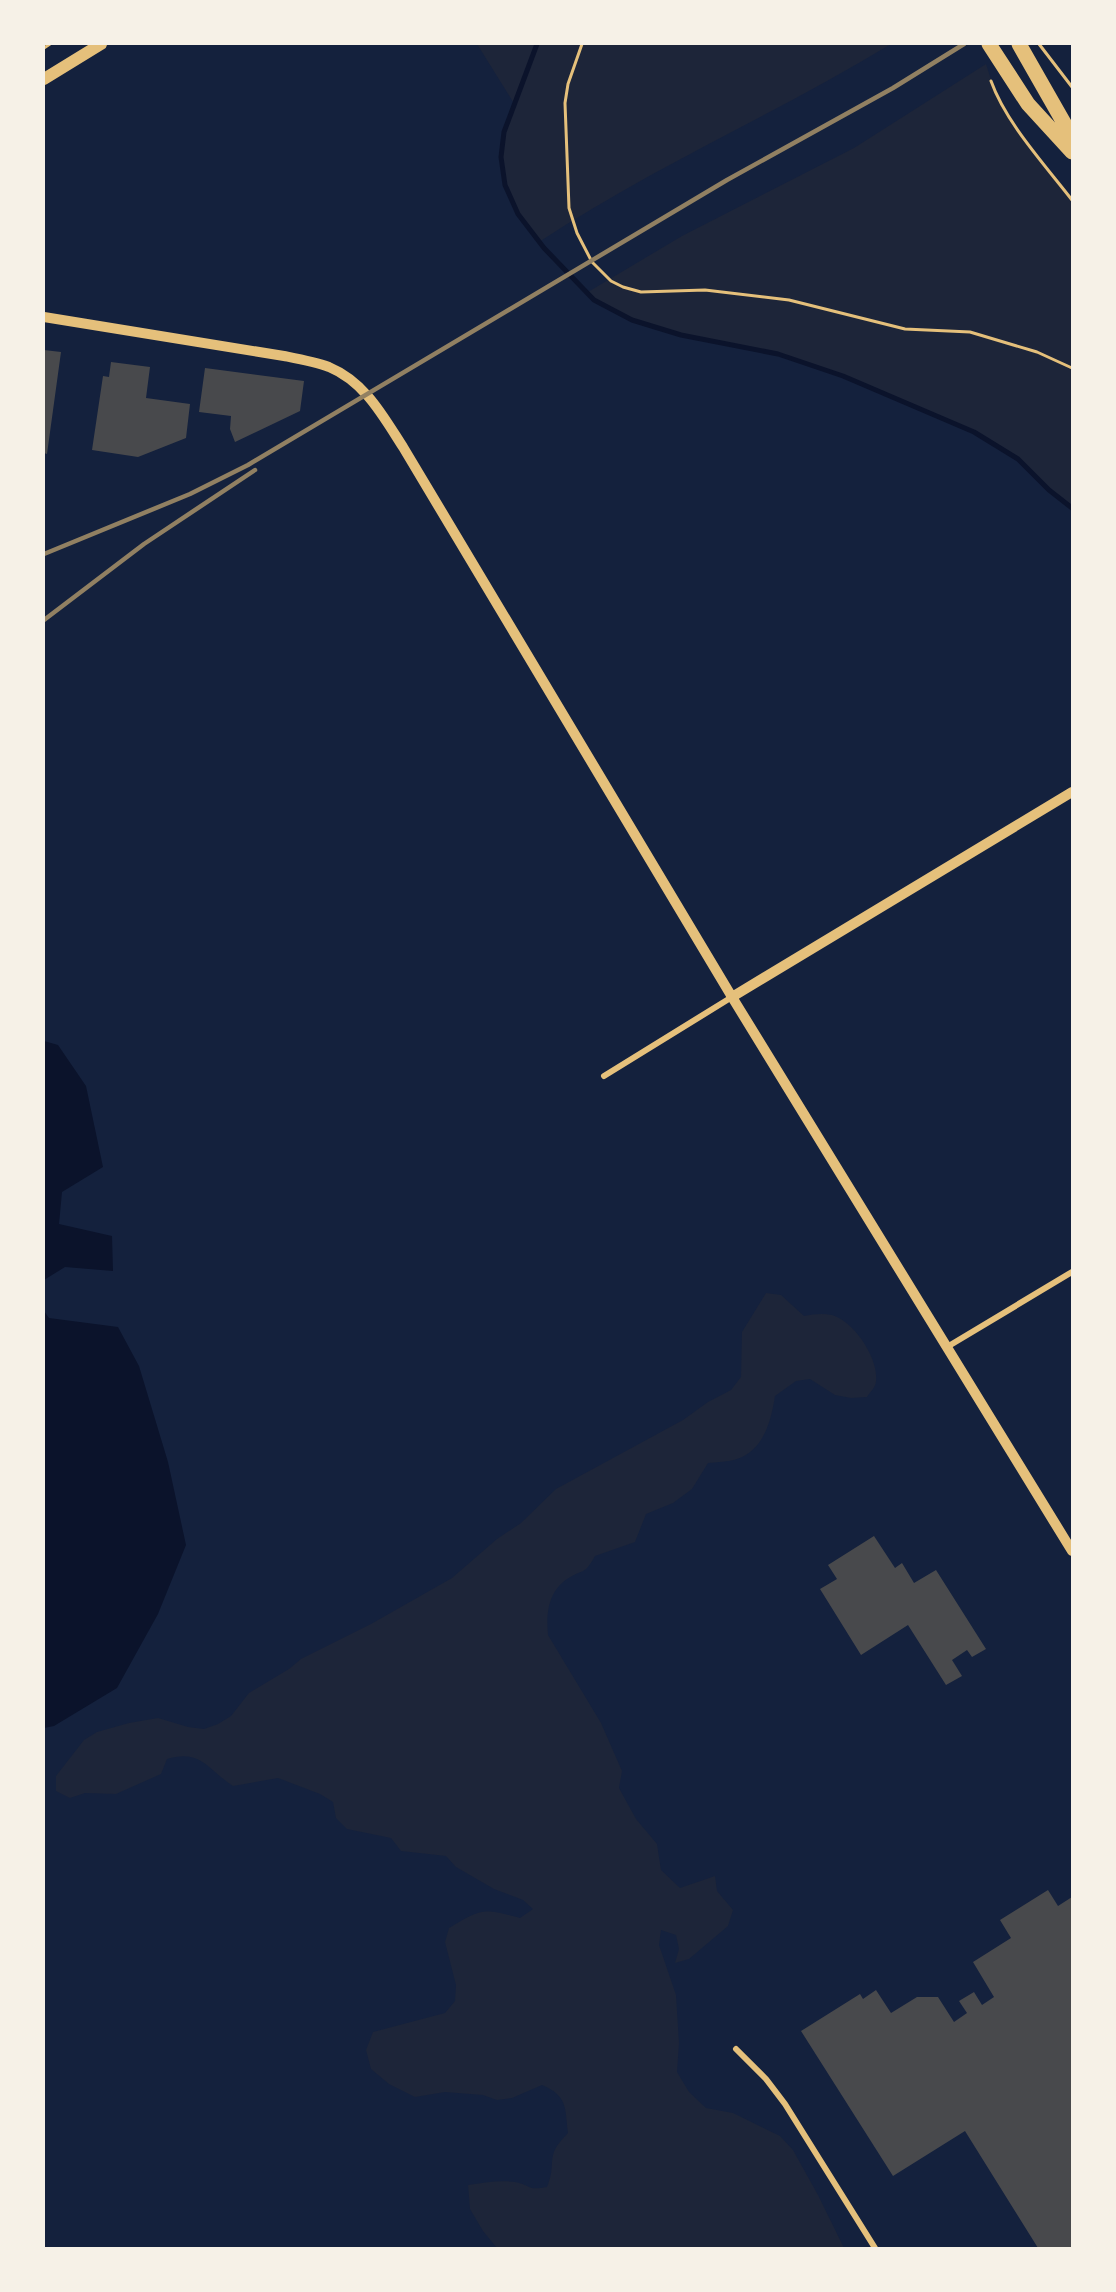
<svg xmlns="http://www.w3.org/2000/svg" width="1116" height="2292" viewBox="0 0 1116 2292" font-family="'DejaVu Sans',sans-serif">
<rect width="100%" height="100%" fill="#14213d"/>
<path fill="#1d2539" d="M477,44H891C776,114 652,167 539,242C500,192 491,165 515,105Z
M986,64L995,92L1011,119L1072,200V508L1049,490L1018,459L974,432L843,376L779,354L681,335L632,320L594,300L588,292L682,236L854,148Z
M766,1293L781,1295L804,1316C814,1314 822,1313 832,1315C854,1321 879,1359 876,1381C876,1387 870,1392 867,1397L851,1398L835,1395L810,1379L796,1381L775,1396C771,1421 764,1450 737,1459C729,1462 717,1462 708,1463L692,1489L673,1503L646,1514L635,1542L595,1556C584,1576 584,1568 567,1579C548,1592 546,1614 548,1635L601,1723L622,1771L619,1788L636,1819L657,1844L661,1870L680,1888L715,1876L717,1891L733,1910L728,1926L689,1959L675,1963L679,1949L676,1935L661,1930L659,1945L676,1995L679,2043L677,2072L689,2092L706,2108L733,2113L780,2136L793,2150L818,2195L844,2248H497L483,2231L470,2209L468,2185C483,2183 499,2180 515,2182C531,2185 527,2191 547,2187C558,2161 543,2158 568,2133C565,2108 568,2096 542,2085L512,2098L497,2100L483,2095L445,2092L415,2097L389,2084L371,2069L366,2050L373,2032L445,2013L455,2001L456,1985L445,1942L449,1928C482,1908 483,1908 520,1918L533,1909L523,1900L494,1889L456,1867L446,1856L401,1851L391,1838L347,1829L336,1818L333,1802L320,1794L278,1778L233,1786C207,1769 201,1749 167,1759L161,1774L116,1794L85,1793L70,1798L56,1791V1776L84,1740L97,1732L129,1723L158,1718L188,1727L204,1729L218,1724L231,1716L249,1693L289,1669L301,1659L371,1624L452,1578L497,1539L521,1523L556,1489L683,1420L708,1402L731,1390L741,1377L742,1332Z"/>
<path fill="#0b132b" d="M44,1041L58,1045L86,1086L103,1167L62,1192L59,1224L112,1236L113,1271L65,1267L44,1280Z
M44,1311L49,1318L118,1327L139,1366L168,1462L186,1545L158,1614L117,1688L54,1726L44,1728Z"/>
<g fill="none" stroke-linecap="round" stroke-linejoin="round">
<path stroke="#0b132b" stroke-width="5" d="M537,44L504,132L501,157L505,185L518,214L544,248L594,300L632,320L681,335L778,354L843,376L974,432L1018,459L1049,490L1072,508"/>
</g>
<path fill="#48494c" d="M44,350L61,352L47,454L44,453Z
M111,362L150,367L146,398L190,404L186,438L138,457L92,450L103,376L109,377Z
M205,368L304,381L300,411L235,442L230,429L231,416L199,412Z
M874,1536L895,1568L902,1563L914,1583L936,1570L986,1649L972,1657L967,1650L952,1660L962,1676L946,1685L908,1625L861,1655L820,1589L837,1579L828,1565Z
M1048,1890L1058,1906L1072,1897V2248H1038L965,2131L893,2176L801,2031L860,1994L863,1999L876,1990L891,2013L917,1997H938L954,2022L967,2013L959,2001L974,1992L982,2005L994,1997L973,1962L1011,1938L1000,1920Z"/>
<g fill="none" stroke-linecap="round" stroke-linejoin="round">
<path stroke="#e5c07b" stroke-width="3" d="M582,44L568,84L565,103L569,208L577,233L592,262L611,281L623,287L641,292L705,290L789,300L905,329L970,332L1037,352L1072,368
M1039,44L1072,87
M44,48L50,44
M991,81C1006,123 1045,165 1072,200"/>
<path stroke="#e5c07b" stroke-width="6" d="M604,1076L732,997
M947,1347L1072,1272
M736,2049L766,2079L785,2104L875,2248"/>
<path stroke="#e5c07b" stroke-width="10" d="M44,317L284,356C299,359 315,362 329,367C365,382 383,416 403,447L732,997L1072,1551
M732,997L1072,792"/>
<path stroke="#e5c07b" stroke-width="12" d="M44,79L101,44"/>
<path stroke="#e5c07b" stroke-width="15" d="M989,44L1028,104L1072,152
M1019,44L1072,137"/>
<path stroke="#918062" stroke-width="4.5" d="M44,554L190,494L248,465L727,180L893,88L964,44
M44,620L144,544L255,470"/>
</g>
<rect width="1116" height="2292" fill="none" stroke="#f6f1e7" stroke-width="90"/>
</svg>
